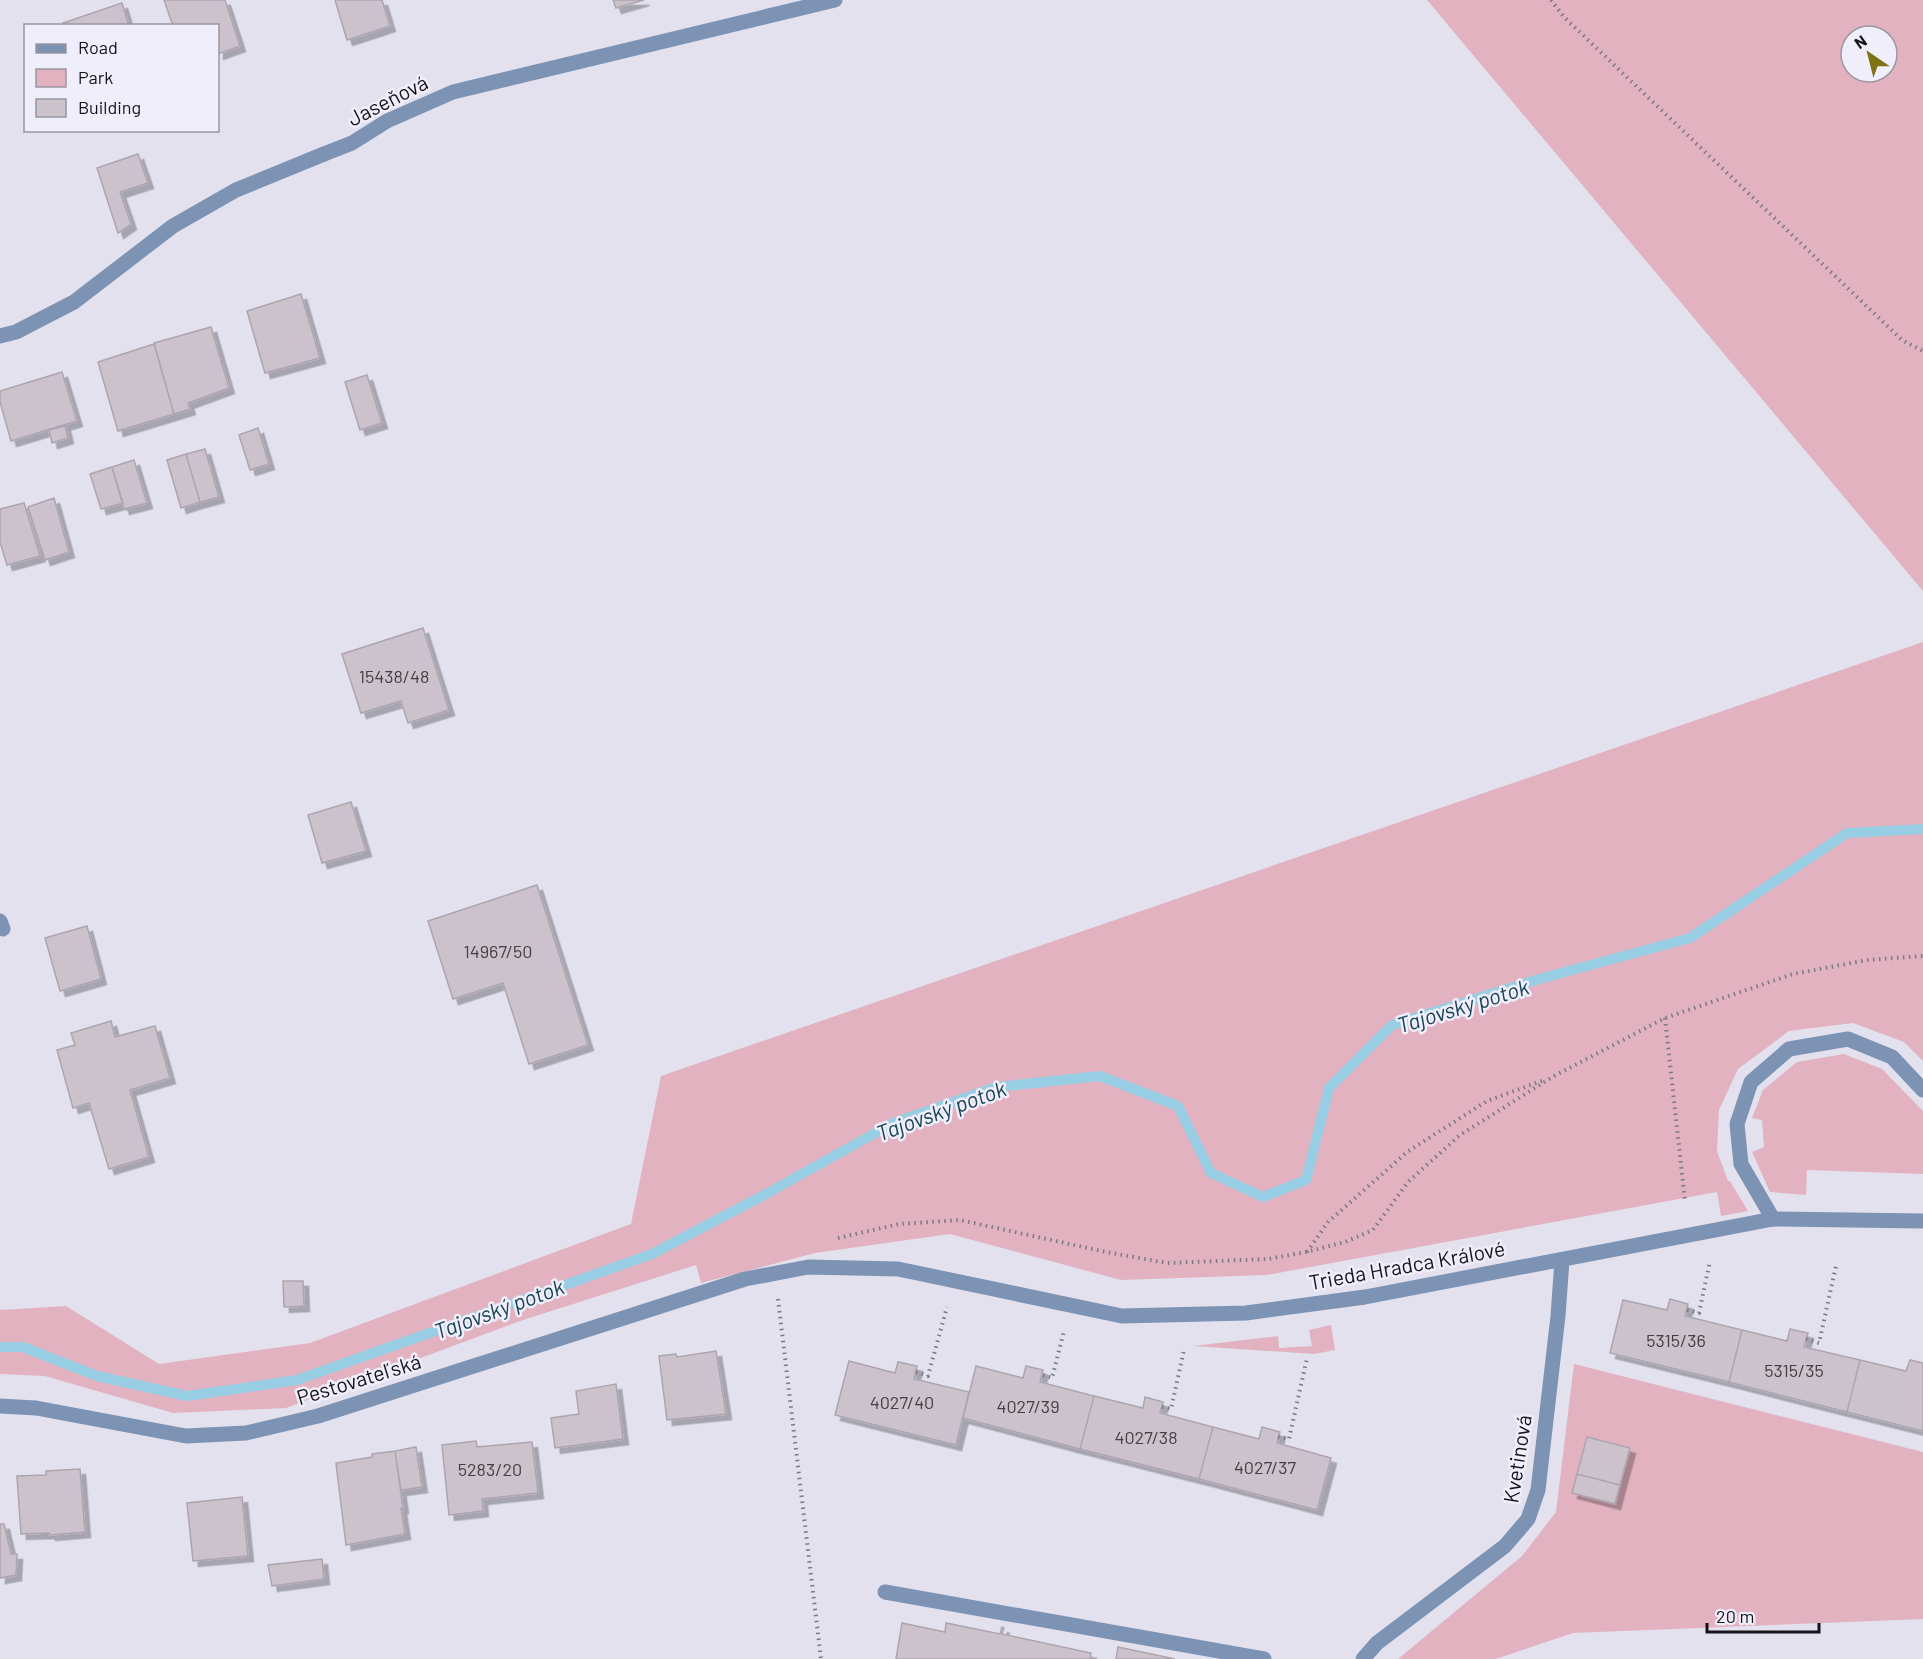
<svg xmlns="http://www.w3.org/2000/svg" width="1923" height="1659" viewBox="0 0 1923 1659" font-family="Barlow,sans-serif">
<defs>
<filter id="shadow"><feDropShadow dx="5.5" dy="5.5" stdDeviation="0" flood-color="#0004"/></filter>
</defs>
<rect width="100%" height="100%" fill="#e3e1ee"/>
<path fill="#e2b2c0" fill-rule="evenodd" d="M1427,0H1923V591ZM1851,36H1887V72H1851Z
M1923,642V1061L1904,1042L1853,1023L1789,1031L1738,1069L1719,1110L1717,1151L1728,1181H1730L1748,1211L1721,1216L1717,1192L1267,1275L1121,1280L950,1234L815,1253L701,1283L696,1265L523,1320L286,1408L173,1413L45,1376L0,1374V1310L66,1306L159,1364L310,1343L631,1224L661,1076Z
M1844,1054L1882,1069L1923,1111V1174L1807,1170L1806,1195L1770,1192L1752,1152L1764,1147L1762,1120L1752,1118L1763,1090L1797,1062Z
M1331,1325L1335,1350L1314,1354L1193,1346L1278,1336L1279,1348L1312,1346L1309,1330Z
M1574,1364L1923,1452V1619L1573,1633L1496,1659H1398L1522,1556L1556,1512Z"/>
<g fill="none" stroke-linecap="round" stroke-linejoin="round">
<path stroke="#98cee3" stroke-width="10" d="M0,1347H23L97,1376L187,1396L297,1380L652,1254L766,1194L893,1123L996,1087L1100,1076L1178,1106L1211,1173L1263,1197L1306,1180L1329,1088L1392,1025L1539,979L1690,938L1847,833L1923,829"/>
</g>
<path fill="#ccc2cc" stroke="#aea4ae" stroke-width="1.5" filter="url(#shadow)" d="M164,0H225L240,46L218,54V26H173Z
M335,0H382L390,26L347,40Z
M613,0H644L616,8Z
M122,3L129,26H64L63,23Z
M138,154L148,183L120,192L131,224L118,233L97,168Z
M301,294L320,358L265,373L247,311Z
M211,327L229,388L188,403L190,409L174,414L154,343Z
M154,344L174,414L118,431L98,362Z
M62,372L77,421L11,441L0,402V391Z
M367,375L382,423L360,430L345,382Z
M65,426L68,438L52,443L49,430Z
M258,428L269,464L250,470L239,435Z
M205,449L219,497L200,502L186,454Z
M186,454L200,502L181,508L167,460Z
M134,460L147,503L124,509L112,467Z
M112,467L123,503L101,509L90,474Z
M54,498L69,552L45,560L28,507Z
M24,503L40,556L7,565L0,542V509Z
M423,628L449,710L408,723L401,701L361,713L342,654Z
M351,802L366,851L322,863L308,815Z
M537,885L588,1045L529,1064L503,983L453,999L428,921Z
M87,926L101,979L60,991L45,938Z
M111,1021L115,1037L155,1026L170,1078L130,1090L149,1157L109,1169L89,1103L73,1108L57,1050L75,1045L71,1033Z
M283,1281H303L304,1306L284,1307Z
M1670,1299L1688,1304L1685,1316L1742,1330L1729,1382L1610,1353L1623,1300L1667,1310Z
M1790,1329L1808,1333L1804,1347L1860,1360L1847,1412L1729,1382L1742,1330L1787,1341Z
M716,1351L726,1414L667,1420L659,1356L676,1354L677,1357Z
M1860,1360L1906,1371L1910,1360L1923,1363V1431L1847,1412Z
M849,1361L895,1373L898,1362L917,1366L914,1379L969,1392L956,1445L835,1415Z
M976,1366L1023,1378L1026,1366L1043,1370L1040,1382L1094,1396L1080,1449L963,1418Z
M616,1384L623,1439L555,1448L551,1418L579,1414L576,1391Z
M1094,1396L1143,1408L1145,1397L1163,1402L1160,1413L1213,1427L1199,1479L1080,1449Z
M1213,1427L1259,1439L1262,1427L1280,1432L1277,1443L1331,1458L1317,1510L1199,1479Z
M1587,1437L1630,1448L1620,1485L1577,1474Z
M476,1441L477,1447L532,1442L538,1493L482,1499L483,1511L449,1515L442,1445Z
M416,1447L422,1487L401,1490L395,1451Z
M395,1451L403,1508H401L405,1534L346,1545L336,1463L372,1457V1454Z
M80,1469L85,1532L50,1535L49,1533L21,1534L17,1476L46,1475V1471Z
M1577,1474L1620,1485L1615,1504L1572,1493Z
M242,1497L248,1556L193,1561L187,1503Z
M0,1524H4L11,1554H17L16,1575L0,1578Z
M322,1559L324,1579L272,1586L268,1565Z
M902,1623L945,1632L946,1623L1000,1634L1002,1627L1004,1628L1002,1634L1091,1653L1090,1659H896Z
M1118,1647L1175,1659H1116Z"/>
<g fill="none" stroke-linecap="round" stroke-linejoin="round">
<path stroke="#7b7982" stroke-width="4" stroke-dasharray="1.5 4.5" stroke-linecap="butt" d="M1551,0L1564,17L1902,340L1923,351
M1665,1018L1685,1201
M838,1238L899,1224L960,1220L1106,1252L1167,1263L1268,1259L1306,1252L1345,1242L1373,1230L1408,1182L1460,1135L1554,1076L1665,1018L1793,974L1867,960L1923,956
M1307,1252L1328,1222L1407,1152L1487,1101L1544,1080
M778,1299L821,1659
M1687,1310L1699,1313L1710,1261
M1806,1339L1819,1343L1836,1266
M916,1372L928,1376L947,1307
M1043,1375L1052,1378L1064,1331
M1162,1407L1171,1409L1184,1350
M1278,1437L1289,1439L1307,1358"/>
<path stroke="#7d93b4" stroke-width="15" d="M324,154L352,143L387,121L453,92L835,0
M1773,1219L1741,1164L1737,1124L1751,1082L1789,1049L1848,1039L1892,1057L1923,1090
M885,1592L1264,1659"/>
<path stroke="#7d93b4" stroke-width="15" d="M0,336L16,332L74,302L173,226L236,190L324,154
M0,921L3,929
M0,1406L36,1408L186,1436L246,1433L318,1416L745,1279L808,1267L898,1269L1122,1316L1246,1313L1365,1297L1773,1219L1923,1221
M1363,1659L1377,1643L1505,1546L1528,1519L1538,1490L1558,1316L1562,1260"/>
</g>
<g text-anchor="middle" stroke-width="5" stroke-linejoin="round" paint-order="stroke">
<g font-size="18" fill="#434045">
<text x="394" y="683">15438/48</text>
<text x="498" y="958">14967/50</text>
<text x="1676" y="1347">5315/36</text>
<text x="1794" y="1377">5315/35</text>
<text x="902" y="1409">4027/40</text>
<text x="1028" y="1413">4027/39</text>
<text x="1146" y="1444">4027/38</text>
<text x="1265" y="1474">4027/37</text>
<text x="490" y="1476">5283/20</text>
</g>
<g font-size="21" fill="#151418" stroke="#f0eefb">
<text transform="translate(388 101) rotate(-27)" y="7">Jaseňová</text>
<text transform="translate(1407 1266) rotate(-10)" y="7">Trieda Hradca Králové</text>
<text transform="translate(359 1380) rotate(-17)" y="7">Pestovateľská</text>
<text transform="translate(1518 1459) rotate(-81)" y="7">Kvetinová</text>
</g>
<g font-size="22" font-style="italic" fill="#184555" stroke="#f0eefb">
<text transform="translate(1463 1006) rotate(-17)" y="8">Tajovský potok</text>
<text transform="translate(941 1111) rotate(-20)" y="8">Tajovský potok</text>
<text transform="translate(499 1309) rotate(-20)" y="8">Tajovský potok</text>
</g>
</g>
<rect x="24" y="24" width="195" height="108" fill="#f0eefb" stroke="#9897a0" stroke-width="1.5"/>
<rect x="36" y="44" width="30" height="9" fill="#7d93b4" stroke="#9897a0" stroke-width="1.5"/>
<text x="78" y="54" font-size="18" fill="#151418">Road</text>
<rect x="36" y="69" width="30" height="18" fill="#e2b2c0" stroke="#9897a0" stroke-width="1.5"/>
<text x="78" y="84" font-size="18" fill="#151418">Park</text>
<rect x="36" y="99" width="30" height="18" fill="#ccc2cc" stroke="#9897a0" stroke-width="1.5"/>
<text x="78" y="114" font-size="18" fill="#151418">Building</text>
<g transform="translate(1869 54) rotate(325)"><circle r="28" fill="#f0eefb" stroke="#9897a0" stroke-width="1.5"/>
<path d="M0-4.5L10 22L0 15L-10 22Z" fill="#7d7214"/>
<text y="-9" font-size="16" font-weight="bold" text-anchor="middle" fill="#151418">N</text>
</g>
<path d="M1707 1623v9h112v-9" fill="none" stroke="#151418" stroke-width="3"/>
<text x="1716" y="1623" font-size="18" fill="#151418" stroke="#f0eefb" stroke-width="4.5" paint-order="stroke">20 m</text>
</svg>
